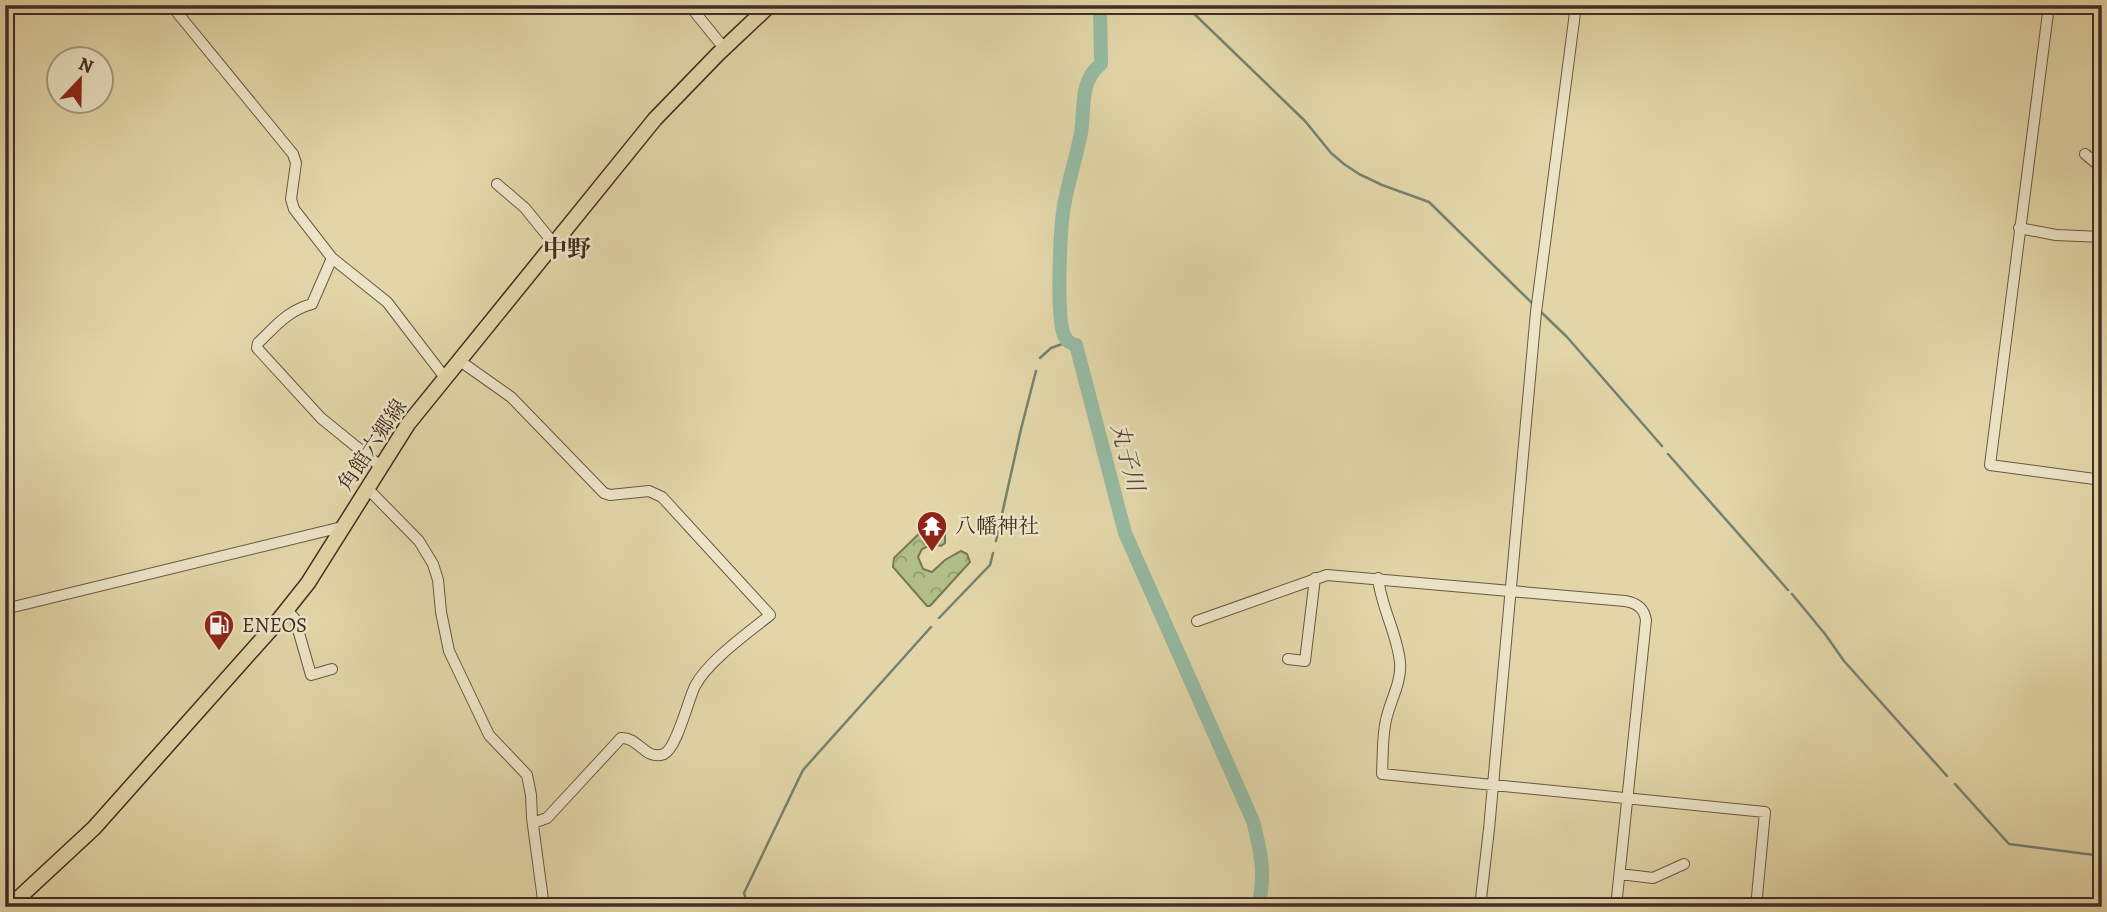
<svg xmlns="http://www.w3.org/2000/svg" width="2107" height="912" viewBox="0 0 2107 912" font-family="Alegreya,'Noto Serif JP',serif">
<defs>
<pattern id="forest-crowns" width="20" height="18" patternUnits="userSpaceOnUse" patternTransform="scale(1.75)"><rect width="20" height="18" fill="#b2be88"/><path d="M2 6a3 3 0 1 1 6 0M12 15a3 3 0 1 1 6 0" fill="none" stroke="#929b6f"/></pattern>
</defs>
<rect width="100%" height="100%" fill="#e2d6a8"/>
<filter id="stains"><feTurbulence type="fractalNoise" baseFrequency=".00286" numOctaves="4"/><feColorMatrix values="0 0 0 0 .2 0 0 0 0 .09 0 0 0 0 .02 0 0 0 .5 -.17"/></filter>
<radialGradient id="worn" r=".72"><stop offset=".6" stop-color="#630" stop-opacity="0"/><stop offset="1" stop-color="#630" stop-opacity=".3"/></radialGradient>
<path fill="url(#forest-crowns)" stroke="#797656" stroke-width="2" d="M933,526L940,528L945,533V543L941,546L933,544L922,549L918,557L923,569L932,572L945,560L961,551L967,554L970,562L930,606H927L893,567L894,558L926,527Z"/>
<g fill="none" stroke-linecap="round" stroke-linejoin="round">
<path stroke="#748270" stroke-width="2.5" d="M1185,5L1305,121L1331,153L1344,164L1359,174L1382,185L1429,202L1533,304
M1540,311L1567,337L1662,446
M1040,358L1051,348L1068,342
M1668,454L1788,590
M996,541L1021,429L1036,371
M1792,594L1825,634L1844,661L1947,776
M939,618L990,565L993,553
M1955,784L2009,844L2102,856
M748,907L744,893L803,770L931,627"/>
<path stroke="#96baa3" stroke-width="14" d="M1100,5L1101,64C1079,81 1085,108 1081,133C1076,158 1068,182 1064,206C1060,229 1056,316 1064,335C1066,341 1070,343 1076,345L1125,533L1253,821C1261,851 1266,876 1258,907"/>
<g stroke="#685845" stroke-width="12">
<path id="street" d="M171,5L293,154L296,163L291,199L294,209L332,258L387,302L446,379
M689,5L724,48
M2049,5L1990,465L2102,480
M2085,154L2102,168
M497,184L525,208L554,244
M2019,228L2056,235L2102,237
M332,258L312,304C287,311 277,325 258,343L257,348L321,418L380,466
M460,361L511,397L604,493L610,495L649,491L662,497L770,615C748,633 708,661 695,686C688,700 677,748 664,754C645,761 639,737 621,738L547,818L533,823
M367,488L419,541L433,564L438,580L441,612L449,651L489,735L527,775L531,795L532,818L544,907
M1378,578C1381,607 1397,633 1400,662C1402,682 1390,701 1386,720C1382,737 1383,756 1382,774L1765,812L1756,907
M5,609L342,527
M287,610L295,619L311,675L332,669
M1197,621L1327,575L1625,601C1637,603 1644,608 1646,620L1616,907
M1288,659L1305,661L1315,578
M1620,874L1653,878L1684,864
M1480,907L1489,829L1536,312L1576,5"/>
</g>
<g stroke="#402e24" stroke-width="17">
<path id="primary" d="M9,907L94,828L273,627L308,583L408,424L655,119L718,54L770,5"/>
</g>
<use href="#street" stroke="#ece4c6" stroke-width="10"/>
<use href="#primary" stroke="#e2d6a8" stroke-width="14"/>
</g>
<defs>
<g id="temple-pin" transform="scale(1.575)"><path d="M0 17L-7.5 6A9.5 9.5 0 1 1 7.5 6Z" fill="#8f2418" stroke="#ece4c6"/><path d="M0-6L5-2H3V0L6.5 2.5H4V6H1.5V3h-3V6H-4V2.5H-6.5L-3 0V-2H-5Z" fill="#fff"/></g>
<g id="fuel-pin" transform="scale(1.575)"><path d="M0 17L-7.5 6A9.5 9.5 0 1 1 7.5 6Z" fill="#8f2418" stroke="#ece4c6"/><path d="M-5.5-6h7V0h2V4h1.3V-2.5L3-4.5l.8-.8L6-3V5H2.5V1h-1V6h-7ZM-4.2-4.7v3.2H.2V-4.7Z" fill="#fff"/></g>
</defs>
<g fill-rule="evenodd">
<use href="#temple-pin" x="932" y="526"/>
<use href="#fuel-pin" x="219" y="625"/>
</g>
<g text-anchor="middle" stroke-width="5" stroke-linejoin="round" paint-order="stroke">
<g font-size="21" fill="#402e24" stroke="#ece4c6">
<text transform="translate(372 445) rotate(-56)" y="7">角館六郷線</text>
</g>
<g font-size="21" fill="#402e24" stroke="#ece4c6" text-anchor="start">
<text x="955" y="533">八幡神社</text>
<text x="242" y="632">ENEOS</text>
</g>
<g font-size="23" font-style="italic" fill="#514a3d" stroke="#ece4c6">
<text transform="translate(1128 457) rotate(75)" y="8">丸子川</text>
</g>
<g font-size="24" font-weight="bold" fill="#402e24" stroke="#ece4c6">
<text x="567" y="257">中野</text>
</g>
</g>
<rect width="2107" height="912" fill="none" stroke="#e2d6a8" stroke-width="28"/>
<rect x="7" y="7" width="2093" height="898" fill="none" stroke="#402e24" stroke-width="3.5"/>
<rect x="14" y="14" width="2079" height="884" fill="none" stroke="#402e24" stroke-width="2"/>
<g transform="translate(80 80) rotate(22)"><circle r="33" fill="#ece4c6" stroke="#a79b85" stroke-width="2"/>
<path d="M0-5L12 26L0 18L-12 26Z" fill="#8f2418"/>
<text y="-10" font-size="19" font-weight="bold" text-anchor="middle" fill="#402e24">N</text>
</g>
<rect width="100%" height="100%" filter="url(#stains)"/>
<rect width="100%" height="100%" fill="url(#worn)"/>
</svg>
